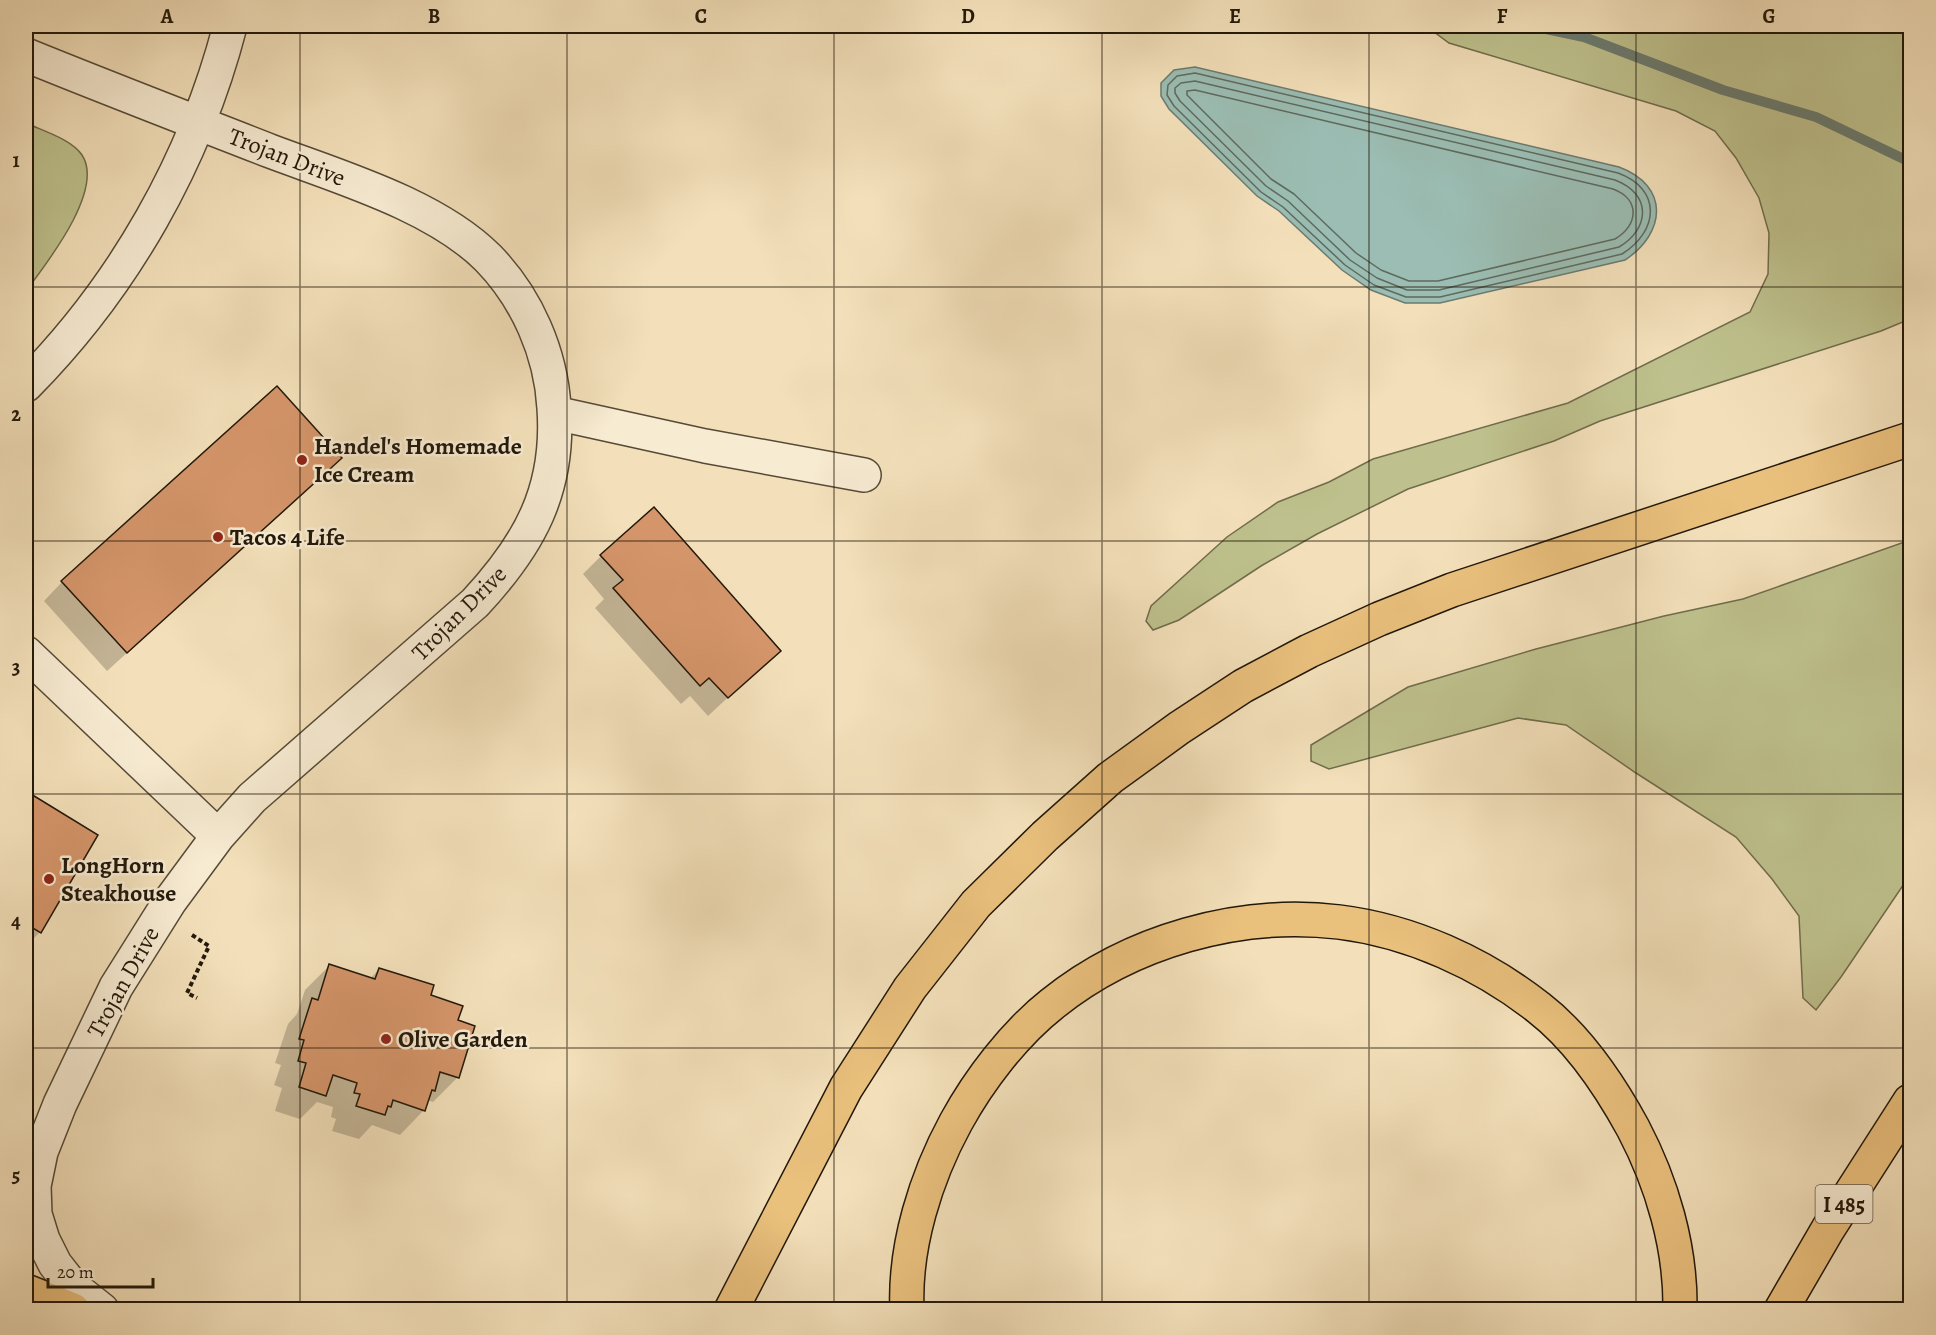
<svg xmlns="http://www.w3.org/2000/svg" width="1936" height="1335" viewBox="0 0 1936 1335" font-family="Alegreya,serif">
<rect width="100%" height="100%" fill="#f3e0ba"/>
<filter id="stains"><feTurbulence type="fractalNoise" baseFrequency=".00333" numOctaves="4"/><feColorMatrix values="0 0 0 0 .2 0 0 0 0 .09 0 0 0 0 .02 0 0 0 .5 -.17"/></filter>
<radialGradient id="worn" r=".72"><stop offset=".6" stop-color="#630" stop-opacity="0"/><stop offset="1" stop-color="#630" stop-opacity=".3"/></radialGradient>
<path fill="#bec18d" stroke="#706c4c" stroke-width="1.5" d="M1420,26H1910V319L1881,331L1600,421L1554,441L1408,489L1317,534L1261,566L1179,620L1153,630L1146,621L1151,606L1227,537L1278,502L1329,482L1373,459L1568,403L1750,312L1768,274L1769,233L1759,198L1736,158L1715,131L1676,111L1449,43L1426,26Z
M26,123C43,131 71,139 82,155C105,190 46,264 26,291Z
M1910,540V875L1841,977L1816,1010L1803,998L1799,916L1772,879L1736,837L1636,773L1566,725L1518,718L1329,769L1311,761V745L1408,687L1536,649L1664,616L1743,599Z"/>
<path fill="#9bbdb3" stroke="#6b7b6f" stroke-width="1.5" d="M1195,67L1619,167C1670,186 1666,233 1625,260L1440,303H1405L1371,290L1342,270L1279,211L1257,196L1169,109L1161,96V83L1174,70Z"/>
<path fill="#0003" d="M321,477L107,671L44,601L62,582Z
M601,556L779,650L708,716L690,696L681,704L595,608L604,599L583,574Z
M26,793L96,835L40,932L26,946Z
M329,966L370,979L379,969L429,996L456,1021L458,1077L433,1102L427,1100L424,1110L400,1135L372,1125L359,1139L332,1131L336,1119L331,1117L333,1107L317,1102L300,1119L275,1111L282,1088L274,1085L281,1065L275,1063L288,1024L297,1014L305,990Z"/>
<g fill="none" stroke-linecap="round" stroke-linejoin="round">
<path stroke="#5e6a5e" stroke-width="1.5" d="M1195,73L1618,173C1662,189 1659,231 1622,254L1440,297H1406L1374,285L1345,265L1283,207L1261,192L1174,106L1167,95L1168,85L1177,76Z
M1195,81L1615,180C1652,194 1650,229 1619,247L1439,290H1407L1377,278L1350,260L1288,201L1266,186L1180,101L1175,93V88L1181,83Z
M1195,90L1613,189C1640,199 1639,225 1615,239L1438,281H1409L1381,270L1356,253L1294,194L1271,179L1187,95V91Z"/>
<path stroke="#6b7b6f" stroke-width="10" d="M1532,26L1584,37L1723,90L1816,117L1910,162"/>
</g>
<path fill="#d5956a" stroke="#22180a" stroke-width="1.5" d="M277,386L342,458L127,653L61,581Z
M654,507L781,651L728,698L709,678L700,686L613,588L623,580L600,555Z
M26,791L98,835L41,933L26,924Z
M329,964L375,979L379,968L434,985L431,995L463,1006L458,1020L475,1026L459,1078L440,1072L435,1091L432,1090L425,1111L393,1100L391,1107L388,1106L385,1115L356,1106L360,1094L354,1093L357,1083L333,1075L326,1096L299,1087L306,1063L298,1061L304,1040L299,1039L312,998L318,1000Z"/>
<g fill="none" stroke-linecap="round" stroke-linejoin="round">
<g stroke="#564a36" stroke-width="36">
<path id="minor" d="M26,55C107,88 188,119 270,151C339,177 435,205 488,258C527,298 551,353 554,408C560,490 529,545 475,603L252,798L218,836L170,901L116,987L60,1104L41,1152L34,1186L35,1214L43,1240L55,1264L73,1287L102,1310
M26,385C124,286 195,161 230,26
M555,413L705,446L864,475
M26,653L218,836"/>
</g>
<g stroke="#22180a" stroke-width="36">
<path id="major" d="M26,1291L73,1310"/>
</g>
<g stroke="#22180a" stroke-width="36">
<path id="highway" d="M731,1310L846,1088L910,988L976,904L1045,836L1110,778L1179,728L1243,686L1309,651L1379,619L1452,590L1910,439
M907,1310C904,1246 926,1177 956,1122C979,1080 1014,1034 1052,1004C1130,941 1239,910 1339,922C1411,931 1482,963 1539,1008C1579,1039 1609,1084 1633,1128C1662,1183 1681,1247 1680,1310
M1781,1310L1828,1229L1910,1101"/>
</g>
<path stroke="#22180a" stroke-width="4" stroke-dasharray="4.5 3" stroke-linecap="butt" d="M192,935L209,946L187,993L197,998"/>
<use href="#minor" stroke="#f7ebd2" stroke-width="33"/>
<use href="#major" stroke="#eac07d" stroke-width="33"/>
<use href="#highway" stroke="#eac07d" stroke-width="33"/>
</g>
<path fill="none" stroke="#22180a" stroke-width="1.5" stroke-opacity="0.55" d="M300,26V1310M567,26V1310M834,26V1310M1102,26V1310M1369,26V1310M1636,26V1310M26,287H1910M26,541H1910M26,794H1910M26,1048H1910"/>
<g fill="#8f2418" stroke="#f7ebd2" stroke-width="2">
<circle cx="302" cy="460" r="6"/>
<circle cx="218" cy="537" r="6"/>
<circle cx="49" cy="879" r="6"/>
<circle cx="386" cy="1039" r="6"/>
</g>
<g text-anchor="middle" stroke-width="5" stroke-linejoin="round" paint-order="stroke">
<rect fill="#f7ebd2" stroke="#625746" stroke-width="1.5" x="1815.5" y="1185" width="57" height="38" rx="4.5"/>
<g font-size="22" font-weight="bold" fill="#22180a">
<text x="1844" y="1212">I 485</text>
</g>
<g font-size="24" fill="#22180a" stroke="#f7ebd2">
<text transform="translate(287 157) rotate(21)" y="8">Trojan Drive</text>
<text transform="translate(459 613) rotate(-45)" y="8">Trojan Drive</text>
<text transform="translate(123 982) rotate(-61)" y="8">Trojan Drive</text>
</g>
<g font-size="24" font-weight="bold" fill="#22180a" stroke="#f7ebd2" text-anchor="start">
<text x="314" y="454">Handel's Homemade<tspan x="314" dy="28">Ice Cream</tspan></text>
<text x="230" y="545">Tacos 4 Life</text>
<text x="61" y="873">LongHorn<tspan x="61" dy="28">Steakhouse</tspan></text>
<text x="398" y="1047">Olive Garden</text>
</g>
</g>
<rect width="1936" height="1335" fill="none" stroke="#f3e0ba" stroke-width="66"/>
<path d="M48 1278v9h105v-9" fill="none" stroke="#22180a" stroke-width="3"/>
<text x="57" y="1278" font-size="18" fill="#22180a" stroke="#f7ebd2" stroke-width="4.5" paint-order="stroke">20 m</text>
<rect x="33" y="33" width="1870" height="1269" fill="none" stroke="#22180a" stroke-width="2"/>
<g font-size="20" text-anchor="middle" font-weight="bold" fill="#22180a">
<text x="167" y="23">A</text>
<text x="434" y="23">B</text>
<text x="701" y="23">C</text>
<text x="968" y="23">D</text>
<text x="1235" y="23">E</text>
<text x="1502" y="23">F</text>
<text x="1769" y="23">G</text>
<text x="16" y="167">1</text>
<text x="16" y="421">2</text>
<text x="16" y="674">3</text>
<text x="16" y="928">4</text>
<text x="16" y="1182">5</text>
</g>
<rect width="100%" height="100%" filter="url(#stains)"/>
<rect width="100%" height="100%" fill="url(#worn)"/>
</svg>
